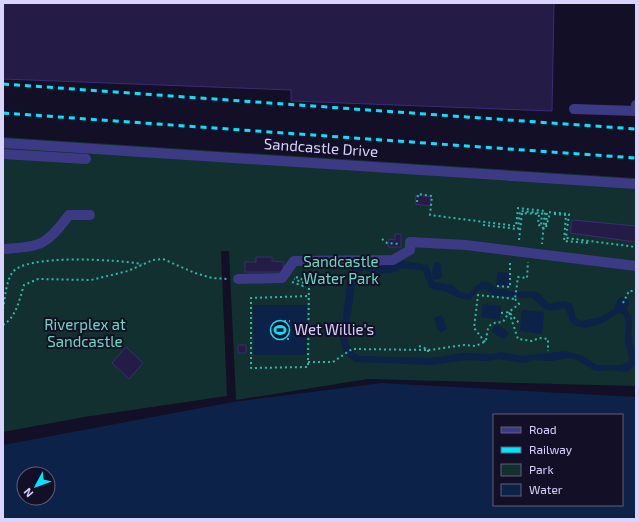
<svg xmlns="http://www.w3.org/2000/svg" width="639" height="522" viewBox="0 0 639 522" font-family="'Exo 2',sans-serif">
<rect width="100%" height="100%" fill="#130f26"/>
<path fill="#12302f" d="M3,137L636,178V386L368,379L236,400L229,251H221L227,396L84,417L3,432Z"/>
<path fill="#0c2248" fill-rule="evenodd" d="M403,261L428,265L434,282L452,285L460,292L468,294C475,289 479,278 490,283C493,285 495,288 498,289H505L512,292L533,291L539,293L549,304L564,301L572,304L576,318L581,321L600,317L619,306C639,313 629,328 632,342C634,350 636,355 636,364L628,371L622,372L611,370L599,371L593,370L577,360L570,358L552,361L534,360L523,363L498,359L487,361L467,360L431,365L356,362C346,357 341,349 340,339L348,276L351,271L360,265L371,264L378,267ZM402,268L423,270L429,287C434,291 438,289 444,291C455,295 457,299 470,300L479,290L486,289L494,296L531,298C539,301 541,310 549,310C554,311 560,309 565,308L571,323C586,334 606,322 619,312C631,316 624,333 625,342C626,349 630,354 629,361L621,365H597L583,356L565,351L523,356L500,352L491,354L462,353L431,358L360,356C351,352 349,346 347,337L357,274L364,270L379,274L396,272Z
M434,262L441,263L442,278L434,280L432,273Z
M498,272L510,273L509,286L496,285Z
M483,304L501,306L500,320L481,317Z
M253,305H307L306,355H254Z
M522,310L544,312L542,334L520,331Z
M442,315L447,328L441,333L437,328L434,318Z
M495,325L502,327L509,333L504,339L492,332Z
M382,383L636,397V519H3V445L233,402ZM494,415H622V505H494ZM24,474H48V498H24Z"/>
<g fill="none" stroke-linecap="round" stroke-linejoin="round">
<path stroke="#0c2248" stroke-width="12" d="M621,307L623,303"/>
</g>
<path fill="#241b47" stroke="#3b2d73" d="M3,3H554L552,111L291,101V90L3,79Z
M416,195L431,197L430,206L415,204Z
M572,220L636,226V242L570,233Z
M395,234H401V247H388L389,239L395,240Z
M256,257H272V261L284,262L283,272H245V262H256Z
M238,345H246V353H238Z
M126,347L143,363L129,379L112,363Z"/>
<g fill="none" stroke-linecap="round" stroke-linejoin="round">
<path stroke="#2fb8b0" stroke-width="2" stroke-dasharray="2 3" stroke-linecap="butt" d="M417,202L418,194L432,196L430,215L516,226L518,208L545,211L542,244
M554,214L566,215L564,241L589,243
M483,225L518,229L520,211L542,213L541,225L543,228
M546,227L550,213
M543,229L546,225L547,212L569,214L566,238L636,247
M382,239L387,243L400,244
M519,240L522,213L539,214L538,224L541,227
M296,277L309,282L308,362V367L251,368V298L309,296
M292,282L303,286L304,283L294,279
M497,286L510,287V262
M515,299L519,304L509,312L518,339L532,341L539,338L548,339V351
M623,303L629,291H636
M3,309C5,298 6,282 12,273C25,253 120,260 142,264
M501,313L509,312L520,324
M3,325C17,316 19,300 24,285L38,279L91,280L128,271L153,260L163,259L195,273L212,278L228,279
M279,332H285V339H291
M285,332V321H290
M485,342L474,328L478,295L515,299L518,277L527,278L528,262
M419,346L430,350L464,345L476,346L486,341C488,326 487,323 503,322L509,312
M428,350V355
M308,362H333L352,349L430,350"/>
<path stroke="#3d3a85" stroke-width="10" d="M574,109L636,111V105
M3,143L636,184
M3,154L86,159
M3,249C41,246 45,247 69,215H90
M238,279L282,278L294,261L393,260L410,250V242L466,245L636,266"/>
<path stroke="#00e5ff" stroke-width="3" stroke-dasharray="6 5" stroke-linecap="butt" d="M3,84L636,129
M3,113L636,158"/>
</g>
<defs>
<g id="stadium-ring" transform="scale(1)"><circle r="9.5" fill="#130f26" stroke="#00e5ff" stroke-width="1.5"/><path d="M0-5a6.5 5 0 1 0 0 10a6.5 5 0 1 0 0-10ZM-3.5-1.8h7v3.6h-7Z" fill="#00e5ff"/></g>
</defs>
<g fill-rule="evenodd">
<use href="#stadium-ring" x="280" y="330"/>
</g>
<g text-anchor="middle" stroke-width="4" stroke-linejoin="round" paint-order="stroke">
<g font-size="15" fill="#d9d4ff" stroke="#130f26">
<text transform="translate(321 148) rotate(4)" y="5">Sandcastle Drive</text>
</g>
<g font-size="15" fill="#5fe0c0" stroke="#130f26">
<text x="341" y="267">Sandcastle<tspan x="341" dy="17">Water Park</tspan></text>
<text x="85" y="330">Riverplex at<tspan x="85" dy="17">Sandcastle</tspan></text>
</g>
<g font-size="15" fill="#d9d4ff" stroke="#130f26" text-anchor="start">
<text x="294" y="335">Wet Willie's</text>
</g>
</g>
<rect width="639" height="522" fill="none" stroke="#d9d4ff" stroke-width="8"/>
<rect x="493" y="414" width="130" height="92" fill="#130f26" stroke="#625e7d"/>
<rect x="501" y="427" width="20" height="6" fill="#3d3a85" stroke="#625e7d"/>
<text x="529" y="434" font-size="12" fill="#d9d4ff">Road</text>
<rect x="501" y="447" width="20" height="6" fill="#00e5ff" stroke="#625e7d"/>
<text x="529" y="454" font-size="12" fill="#d9d4ff">Railway</text>
<rect x="501" y="464" width="20" height="12" fill="#12302f" stroke="#625e7d"/>
<text x="529" y="474" font-size="12" fill="#d9d4ff">Park</text>
<rect x="501" y="484" width="20" height="12" fill="#0c2248" stroke="#625e7d"/>
<text x="529" y="494" font-size="12" fill="#d9d4ff">Water</text>
<g transform="translate(36 486) rotate(229)"><circle r="19" fill="#130f26" stroke="#625e7d"/>
<path d="M0-3L7 15L0 10L-7 15Z" fill="#00e5ff"/>
<text y="-6" font-size="11" font-weight="bold" text-anchor="middle" fill="#d9d4ff">N</text>
</g>
</svg>
